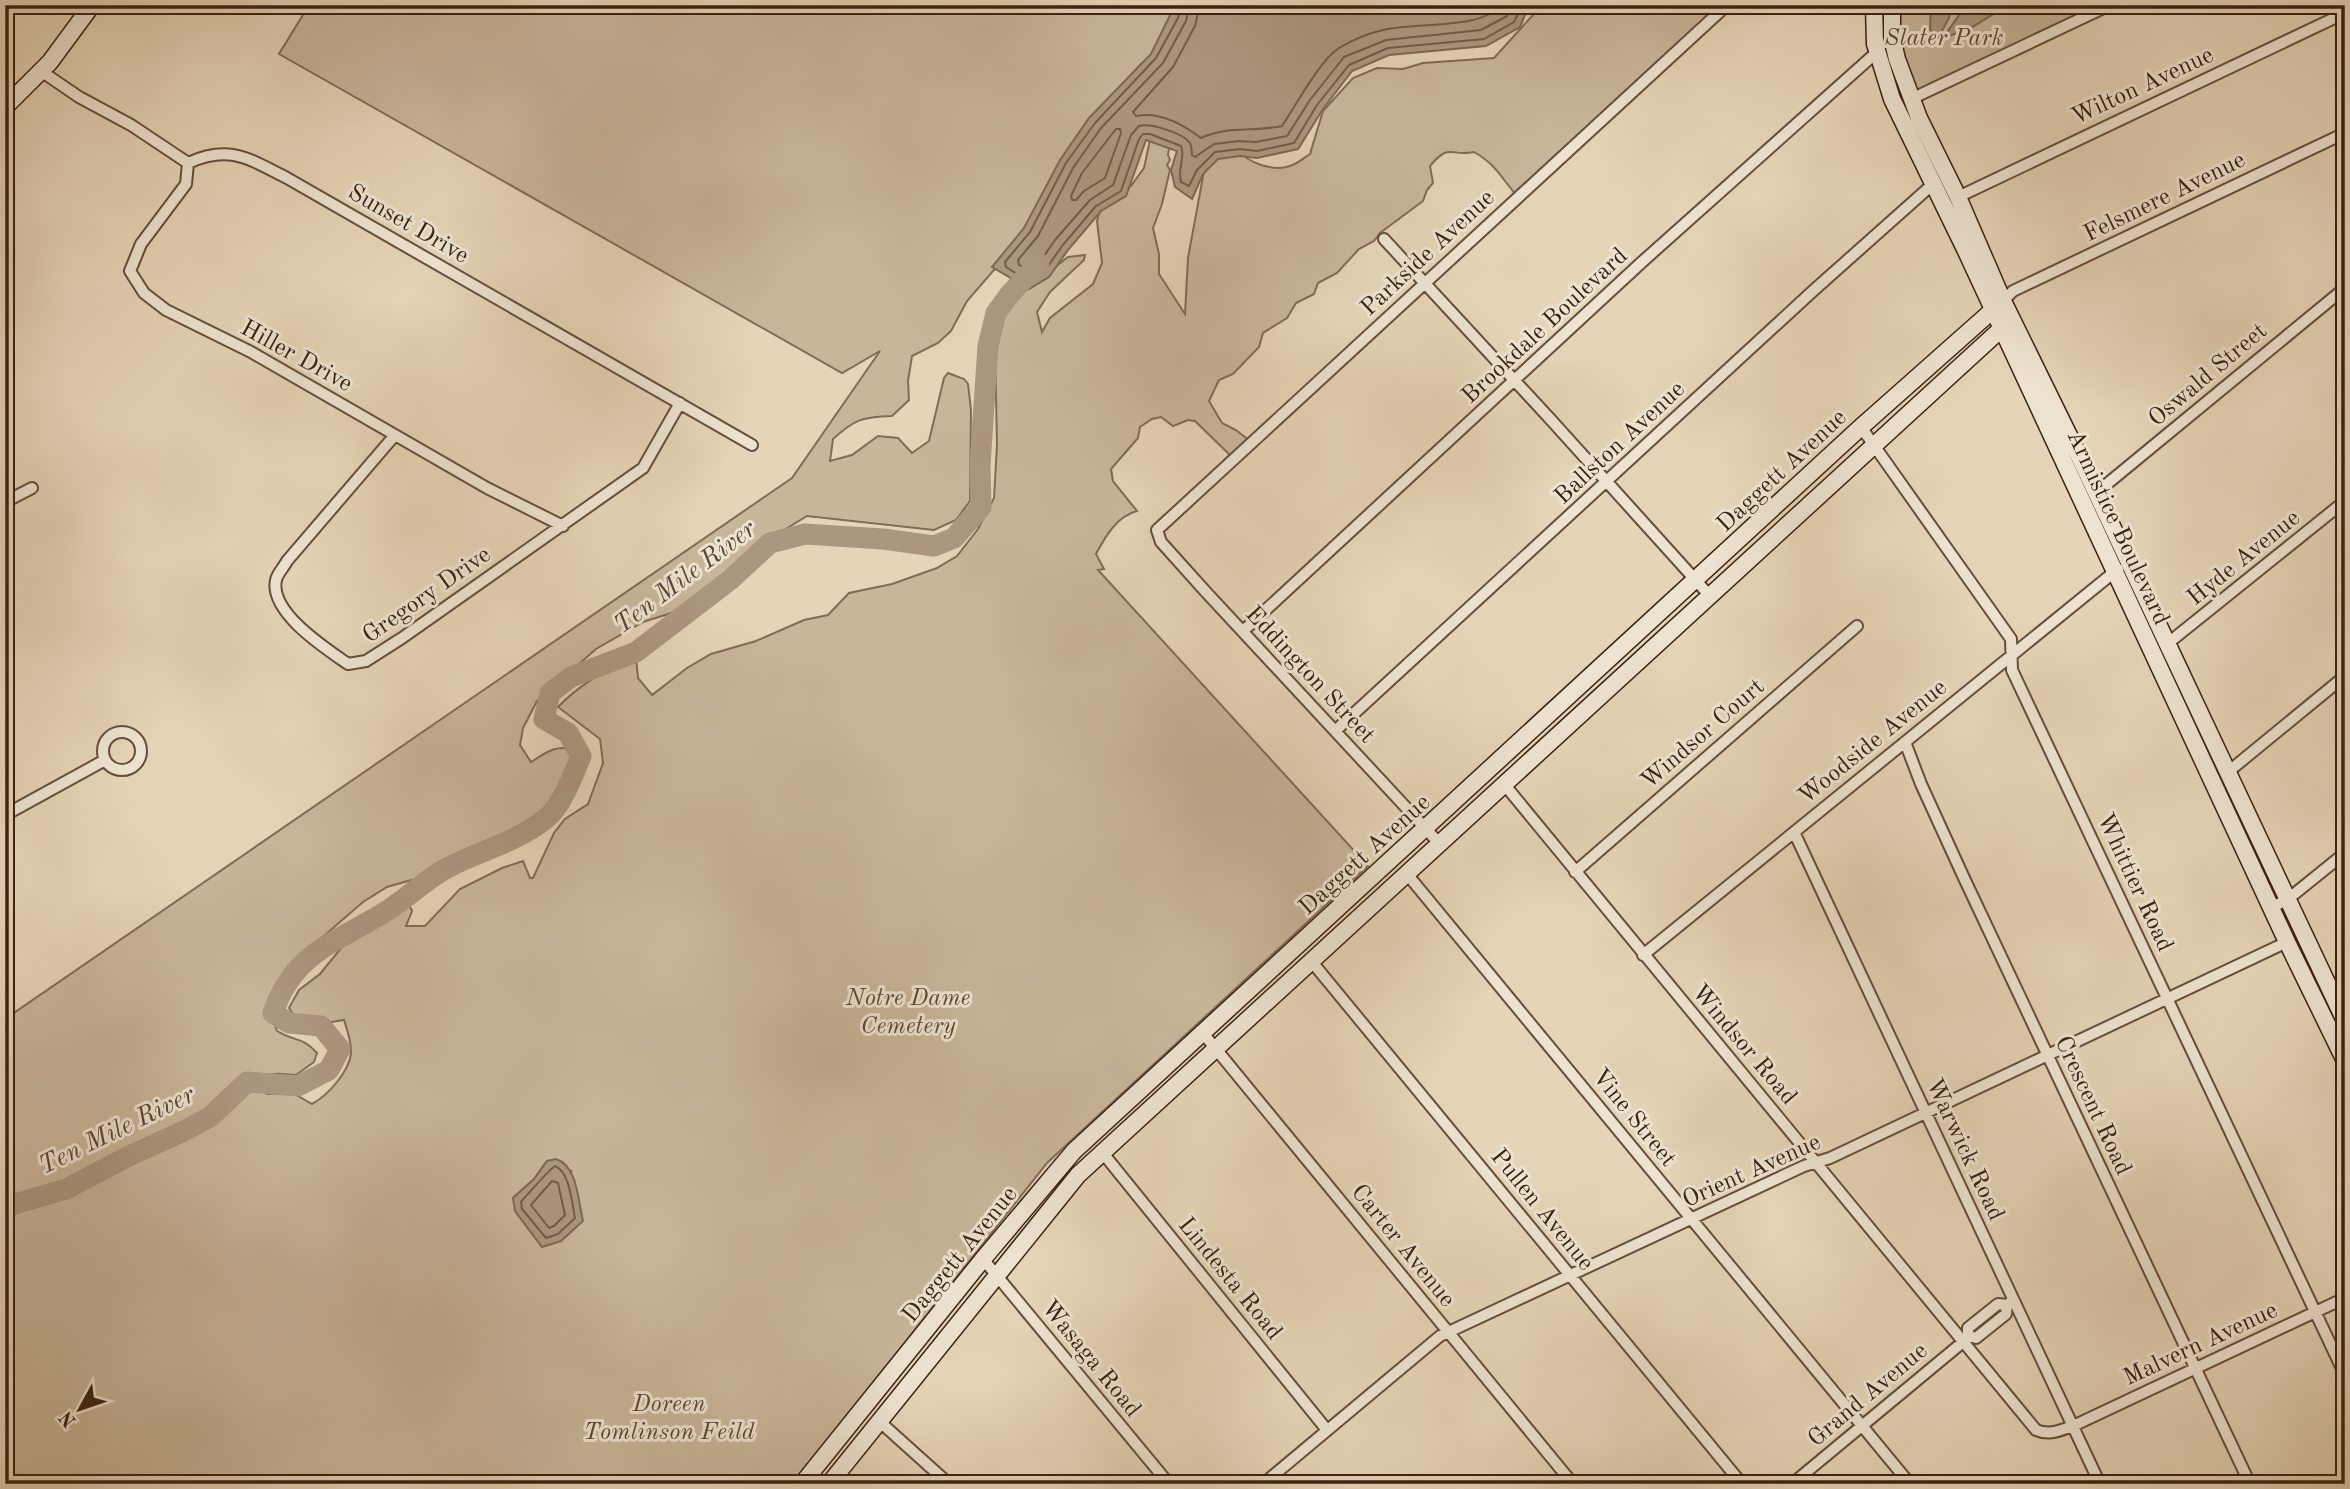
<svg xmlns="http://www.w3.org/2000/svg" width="2350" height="1489" viewBox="0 0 2350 1489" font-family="'Old Standard TT',serif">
<rect width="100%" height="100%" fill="#e5d4b7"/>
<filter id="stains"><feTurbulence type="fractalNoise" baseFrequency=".00286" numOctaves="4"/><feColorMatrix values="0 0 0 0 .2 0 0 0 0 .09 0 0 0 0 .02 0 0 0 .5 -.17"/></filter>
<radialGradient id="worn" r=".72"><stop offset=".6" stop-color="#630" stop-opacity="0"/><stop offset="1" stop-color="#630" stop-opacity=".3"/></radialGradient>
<path fill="#c8b69b" stroke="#816c56" stroke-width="2" fill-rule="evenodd" d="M309,5H1215L1142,63L1127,79L1005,262L993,271L967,301L951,331L938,343L912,356L908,381L909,400L892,416C862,417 855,419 833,439L830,461L852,455L878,436L898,438L912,453L929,441L944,378L948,373L964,379L968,384L971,410L970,501L956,520L934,530L807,516L750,551L687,608L643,622L596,649L537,701L523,728L520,745L531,762C545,753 558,743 575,751L576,771L564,792L545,811L456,860L415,879L387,887L363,902L318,941L311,960L274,994L270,1009L277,1031C295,1042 302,1036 317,1053L314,1062L296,1075C280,1074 266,1070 256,1085L267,1094L293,1093L312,1104C323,1098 329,1092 337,1082C356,1058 353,1049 344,1020L301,1027L289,1008L299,990L320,974L346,942L394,904L410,907L412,911L406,926H425L460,889L502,868L523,861L530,878H533L554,833L565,819L588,804L603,763L600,739L558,707C580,684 606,669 636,657L638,678L652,695L687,668L711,654L756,641L804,620L828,615L849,593L892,584L937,568L957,556L978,529L994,498L997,445L995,346L999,321L1009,303L1068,257L1085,255L1084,260L1050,292L1037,312L1042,332L1050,318L1093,284L1102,263L1097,221L1105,193L1131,186L1144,168L1156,112L1170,142L1168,155L1170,160L1167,165L1170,170L1162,204L1153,228L1159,254V274L1185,314L1188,258L1209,144L1237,149C1248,163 1273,172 1290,166C1297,164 1304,158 1310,154L1323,111L1353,78L1377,68L1403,69L1423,63L1494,58L1542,5H1727L1518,197C1501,178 1497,165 1474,152C1450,157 1450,142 1430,166L1433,183L1427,190L1423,201L1380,233L1374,241L1359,249L1337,273L1318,283L1314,294L1296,303L1287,318L1263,333L1259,347L1233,374L1219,380L1209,401L1222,423L1236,430L1250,441L1233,458L1195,421L1188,420L1173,426L1161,417L1152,419L1140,427L1138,438L1111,469L1113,481L1137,511C1117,516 1105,537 1096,554L1104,569L1098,570L1368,866L1047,1163L797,1479L801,1484H5V1019L792,478L880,351L842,373L279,54ZM547,1161L571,1171L513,1198L534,1179Z
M1900,5H2102L1916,94L1901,57Z"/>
<path fill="#ab977f" stroke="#7e6853" stroke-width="2" d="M1175,5H1529L1520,27L1486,46L1389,55L1352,71L1323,109L1298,149L1257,158L1240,156L1218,159L1203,174L1192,199L1175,187L1171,170L1177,151L1146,140L1126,196L1101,211L1068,250L1049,277L1029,289L992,267L1024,228L1060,160L1089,118L1151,54Z
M1931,5H1952L1949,18L1939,36H1934L1930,29Z
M1966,5H2008L1969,29L1943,38Z
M556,1159C578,1166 578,1202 583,1221L561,1241L542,1247L515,1211L513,1198L534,1179L547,1161Z"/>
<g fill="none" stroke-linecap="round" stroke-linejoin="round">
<path stroke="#725c48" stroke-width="2" d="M1181,5L1178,18L1156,58L1095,123L1066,163L1030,232L1005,262L1006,267L1028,281L1044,272L1062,246L1096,206L1121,191L1139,139L1143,134H1150L1181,146C1186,157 1177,167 1181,182L1189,186L1197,170L1215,152L1240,149L1257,151L1294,143L1317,105L1349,65L1388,48L1484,39L1514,22L1522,5
M1190,5L1186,21L1163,63L1101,128L1073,168L1038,236L1018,260L1019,265L1029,270L1038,265L1055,240L1090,200L1113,185L1131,135L1139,126C1151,123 1183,133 1190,143C1192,148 1192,150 1192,155L1195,157L1214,144L1239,141L1256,142L1287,136L1310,100L1344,57L1386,40L1481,30L1507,16L1512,5
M1200,5L1195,26L1173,67L1133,112L1136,116C1159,111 1184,125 1201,138C1225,126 1255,132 1282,126C1295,107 1320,60 1339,48C1351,41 1369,33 1383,30C1414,22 1482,30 1501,5
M1116,129H1120L1121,133L1105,178L1084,191L1076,200H1072L1071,196L1082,173Z
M555,1166C570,1172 572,1204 575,1218L558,1234L546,1238L522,1209L521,1202C526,1196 550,1169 555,1166Z
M552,1181L558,1183L565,1215L554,1226L549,1228L531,1205Z"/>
<path stroke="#ab977f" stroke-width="21" d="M5,1209L15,1204L66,1189L129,1156L184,1131L210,1117L247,1082L298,1086L329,1070L340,1049L321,1026L289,1023L273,1013C294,951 338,942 388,910C409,897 427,878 449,867C480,851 516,842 544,820C561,808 573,776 581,756L568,733L544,719L550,693L571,677L636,652L730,580L770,543L805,534L883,539L934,546L954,538L981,507L980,465L988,346L996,313L1010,294L1039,263"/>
<g stroke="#654e3b" stroke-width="14">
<path id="street" d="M41,71L79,97L131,125L188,163C230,144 249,159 287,178L752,445
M1911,99L2110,5
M188,163L186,184L141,244L130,271L144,293L166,310L251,352L487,488L563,526
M1958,197L2345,13
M1384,239L1552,421L1709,595
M2003,301L2013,291L2345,133
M1861,427L2011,639L2012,670L2345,1375
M395,435L287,561C284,567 277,574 276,580C269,612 325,648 348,664L366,661L402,638L643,468L680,403
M2096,493L2345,288
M5,502L32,488
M1243,631L1642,262L1877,52
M2167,644L2345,501
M1335,731L1814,290L1933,184
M103 751a19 19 0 1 1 38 0a19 19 0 1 1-38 0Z
M1905,742L1921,784L1964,878L2250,1484
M2228,772L2345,676
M1504,784L2036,1430C2050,1436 2060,1430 2073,1426L2345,1298
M5,815L105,760
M1794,832L2100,1484
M1439,843L1205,591L1161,542L1157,530L1727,5
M1575,872L1857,626
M1407,874L1910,1484
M2271,908L2288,899L2345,853
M1643,955L2118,569
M1312,962L1742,1484
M1202,1032L1573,1484
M1102,1152L1327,1430
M983,1259L1169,1484
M1968,1336L1976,1338L2006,1314L2007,1305
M879,1421L949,1484
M1263,1484L1440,1336L1804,1166L1830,1158L2287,942
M1792,1484L1963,1342L1968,1336V1328L1998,1304L2007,1305L2013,1300"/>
</g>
<g stroke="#3a2212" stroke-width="19">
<path id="secondary" d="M1874,5L1875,44L1892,99L1965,249L2287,942L2345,1061
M1892,5V38L1897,59L1919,118L1958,197L2003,301L2079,456L2345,1021
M5,107L50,62L92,5
M802,1484L983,1259L1074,1151L1861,427L2003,301
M829,1484L1078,1175L2012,319"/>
</g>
<use href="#street" stroke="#eee3d0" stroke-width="10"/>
<use href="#secondary" stroke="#eee3d0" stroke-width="16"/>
</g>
<g text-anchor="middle" stroke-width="6" stroke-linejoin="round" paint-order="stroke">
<g font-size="24" font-style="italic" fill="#5e4734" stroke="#eee3d0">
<text x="1944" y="45">Slater Park</text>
<text x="908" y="1005">Notre Dame<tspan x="908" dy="28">Cemetery</tspan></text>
<text x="669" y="1411">Doreen<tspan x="669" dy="28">Tomlinson Feild</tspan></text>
</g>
<g font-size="24" fill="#3a2212" stroke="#eee3d0">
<text transform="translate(2142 85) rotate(-25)" y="8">Wilton Avenue</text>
<text transform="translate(2164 196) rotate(-26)" y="8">Felsmere Avenue</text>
<text transform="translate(409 223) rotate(30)" y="8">Sunset Drive</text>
<text transform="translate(1427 252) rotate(-43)" y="8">Parkside Avenue</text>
<text transform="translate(1544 325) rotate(-43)" y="8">Brookdale Boulevard</text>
<text transform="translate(297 355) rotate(29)" y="8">Hiller Drive</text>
<text transform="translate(2207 374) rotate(-40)" y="8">Oswald Street</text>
<text transform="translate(1619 442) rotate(-43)" y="8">Ballston Avenue</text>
<text transform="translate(1781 470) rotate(-43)" y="8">Daggett Avenue</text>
<text transform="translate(2119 527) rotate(65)" y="8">Armistice Boulevard</text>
<text transform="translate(2243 557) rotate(-39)" y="8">Hyde Avenue</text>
<text transform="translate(426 594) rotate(-35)" y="8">Gregory Drive</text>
<text transform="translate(1311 674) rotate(47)" y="8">Eddington Street</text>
<text transform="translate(1702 733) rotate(-41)" y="8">Windsor Court</text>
<text transform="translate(1872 741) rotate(-39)" y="8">Woodside Avenue</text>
<text transform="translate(1364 854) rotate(-42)" y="8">Daggett Avenue</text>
<text transform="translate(2136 882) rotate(65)" y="8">Whittier Road</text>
<text transform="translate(1745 1044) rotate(50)" y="8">Windsor Road</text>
<text transform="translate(2094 1105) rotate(65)" y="8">Crescent Road</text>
<text transform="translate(1635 1117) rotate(51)" y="8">Vine Street</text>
<text transform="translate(1966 1149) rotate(65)" y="8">Warwick Road</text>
<text transform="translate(1751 1170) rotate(-24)" y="8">Orient Avenue</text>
<text transform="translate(1543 1209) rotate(51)" y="8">Pullen Avenue</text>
<text transform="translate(1404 1245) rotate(51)" y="8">Carter Avenue</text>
<text transform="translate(959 1254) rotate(-51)" y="8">Daggett Avenue</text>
<text transform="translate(1231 1278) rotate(51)" y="8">Lindesta Road</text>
<text transform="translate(2200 1343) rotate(-25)" y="8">Malvern Avenue</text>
<text transform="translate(1092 1358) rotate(51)" y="8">Wasaga Road</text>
<text transform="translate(1867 1394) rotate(-40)" y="8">Grand Avenue</text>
</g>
<g font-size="26" font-style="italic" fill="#5c4533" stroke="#eee3d0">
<text transform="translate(684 576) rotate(-37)" y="9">Ten Mile River</text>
<text transform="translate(116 1129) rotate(-26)" y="9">Ten Mile River</text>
</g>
</g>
<rect width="2350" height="1489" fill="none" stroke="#e5d4b7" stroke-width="28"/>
<rect x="7" y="7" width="2336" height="1475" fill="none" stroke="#3a2212" stroke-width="3.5"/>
<rect x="14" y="14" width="2322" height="1461" fill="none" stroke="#3a2212" stroke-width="2"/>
<g transform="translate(80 1409) rotate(230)" stroke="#eee3d0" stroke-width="5" paint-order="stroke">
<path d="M0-5L12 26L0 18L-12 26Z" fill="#3a2212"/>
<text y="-10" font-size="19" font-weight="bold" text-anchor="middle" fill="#3a2212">N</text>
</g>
<rect width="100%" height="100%" filter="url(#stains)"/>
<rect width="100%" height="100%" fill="url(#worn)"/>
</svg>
